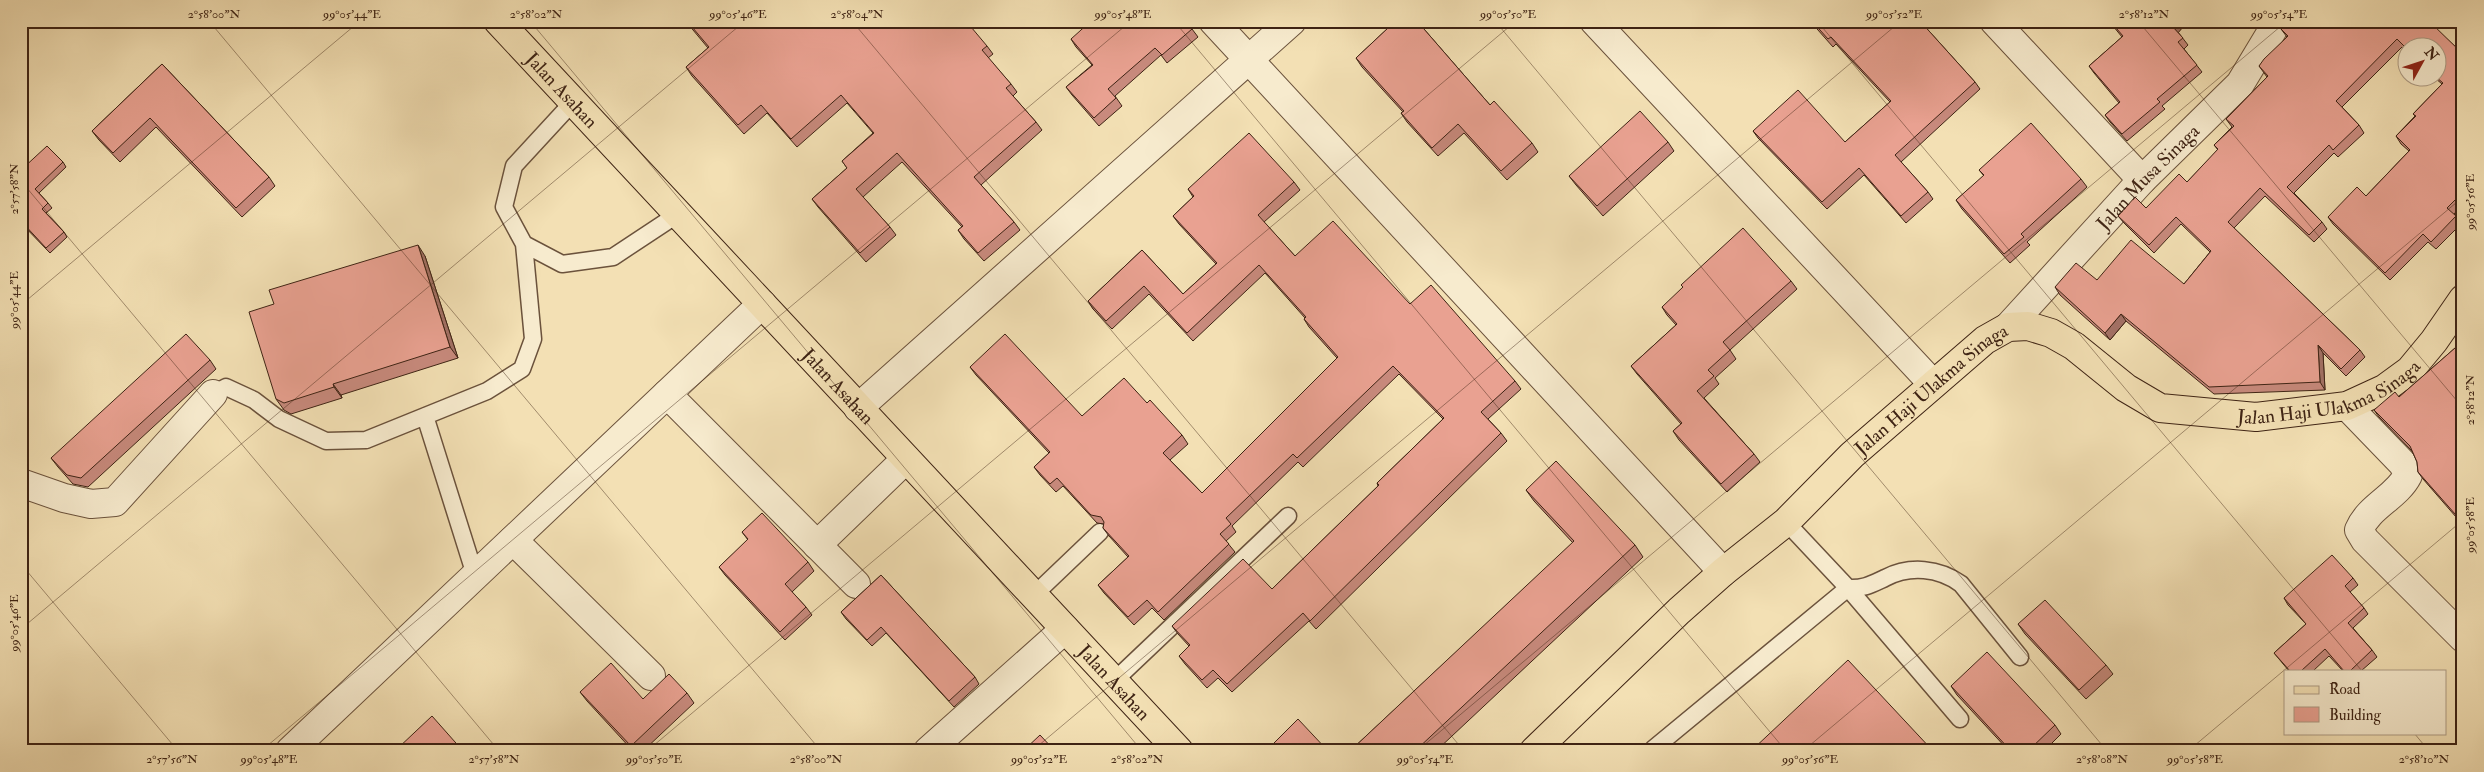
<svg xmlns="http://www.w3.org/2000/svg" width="2484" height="772" viewBox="0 0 2484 772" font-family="'IM FELL Double Pica',serif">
<rect width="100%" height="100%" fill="#f3e0b4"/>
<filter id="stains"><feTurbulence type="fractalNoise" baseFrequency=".004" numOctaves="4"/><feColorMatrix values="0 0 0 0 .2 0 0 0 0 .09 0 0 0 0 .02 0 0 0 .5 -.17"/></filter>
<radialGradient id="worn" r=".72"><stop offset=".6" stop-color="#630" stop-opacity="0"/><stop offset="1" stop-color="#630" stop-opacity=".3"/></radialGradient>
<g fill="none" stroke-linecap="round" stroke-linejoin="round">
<g stroke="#6b523c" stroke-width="19">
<path id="service" d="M573,102L514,166L504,207L524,244L562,264L613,257L678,214
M213,394L226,387L254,400L279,419L326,441L366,440L487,391L522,369L533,339L524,244
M425,416L475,575
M1786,522L1848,588C1864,589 1872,584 1885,578C1910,565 1939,568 1961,584L2020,657
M1034,595L1100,532
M1114,681L1288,516
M1653,749L1848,588L1960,719"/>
</g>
<g stroke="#6b523c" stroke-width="30">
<g id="minor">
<path d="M1213,21L1723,572"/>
<path d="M1594,21L1933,384"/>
<path d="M1994,21L2142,180"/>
<path id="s1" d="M2008,327L2142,180L2240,84L2278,21"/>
<path d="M667,394L856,584"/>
<path d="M2347,406L2403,464L2408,475C2397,497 2369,506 2359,530L2365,540L2463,638"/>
<path d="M858,408L1292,21"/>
<path d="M21,483L64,498L91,504L115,502L213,394"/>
<path d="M513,540L651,676"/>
<path d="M817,545L906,459"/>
<path d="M290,751L762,304"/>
<path d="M928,751L1065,629"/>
</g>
</g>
<g stroke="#3e2314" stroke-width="30">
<g id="primary">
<path id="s2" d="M498,21L1179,751"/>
<path id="s3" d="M1534,751L1679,611L1723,572L1786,522L1852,455L1985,340L2008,327L2028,326L2051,333L2074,346L2126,388L2160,408L2256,417L2347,406L2384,389L2410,370L2434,341L2463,299"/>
</g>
</g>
<use href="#service" stroke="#f7ebce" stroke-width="16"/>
<use href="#minor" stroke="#f7ebce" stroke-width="28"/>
<use href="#primary" stroke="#f3e0b4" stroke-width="28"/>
</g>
<path fill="#c88a7d" stroke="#3e2314" d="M1380,21H1417L1490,105L1532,143L1538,152L1507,180L1464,133L1438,156L1407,122L1401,113L1403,112L1362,67L1356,58L1387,29Z
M1810,21H1920L1975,82L1980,89L1901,162L1928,192L1933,199L1906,223L1864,175L1827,209L1758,138L1753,131L1845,142L1890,102L1836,44L1833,47Z
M2109,21H2188L2178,32L2188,45L2184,49L2202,72L2162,106L2165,109L2127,141L2110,122L2105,115L2119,103L2094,73L2089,66L2122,37Z
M2287,21H2431L2430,23L2463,54V204L2454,214L2461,224L2436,249L2428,242L2390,280L2333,224L2328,217L2366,196L2409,151L2401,144L2396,136L2415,116L2413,114L2442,84L2435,78H2436V48H2406V51L2402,47L2342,107L2359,125L2364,133L2338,157L2334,153L2294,193L2322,222L2327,229L2314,242L2265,196L2234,228L2360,350L2365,357L2346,376L2323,353L2325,390L2214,394L2126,321L2110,340L2060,295L2055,287L2097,280L2184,284L2210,252L2181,224L2154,253L2124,223L2118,216L2146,208L2187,182L2218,150L2214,145L2232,127L2226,119L2267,77L2259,66L2287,37L2281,29Z
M687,22L987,46L993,54L988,58L1011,84L1017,92L1013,96L1036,122L1042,130L981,185L1014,222L1020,230L984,261L964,239L958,230L962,227L902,162L863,197L890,227L896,235L866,262L818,207L812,199L847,168L842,161L873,133L847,103L797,147L767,113L744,134L692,76L686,67L708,48L693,30Z
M1192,29L1198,37L1167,63L1161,55L1115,96L1122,106L1099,126L1072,95L1066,87L1092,65L1076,47L1071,39Z
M162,64L269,177L275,186L242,217L156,127L120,162L99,140L92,131Z
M1668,142L1674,151L1603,216L1576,185L1569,176Z
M63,162L66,167L39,193L48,203L52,208L46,213L64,232L67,237L50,253L21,223V170Z
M1979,170L2081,179L2087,187L2027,242L2030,245L2010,263L1962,209L1956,200L1984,176Z
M1294,182L1300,190L1264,222L1295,256L1410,304L1515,381L1521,389L1488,419L1501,433L1507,441L1316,629L1309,621L1232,692L1218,678L1207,688L1185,664L1179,656L1189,646L1178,634L1172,626L1272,589L1378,486L1377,483L1443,419L1399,374L1303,467L1298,462L1232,526L1236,532L1226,541L1235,552L1164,620L1152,608L1134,625L1104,593L1098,585L1128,557L1109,536L1103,528L1104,524L1097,523L1063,486L1056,492L1040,475L1034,467L1049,453L976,375L970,367L1082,416L1147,403L1182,435L1188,444L1170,460L1202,493L1337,358L1309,327L1304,319L1305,318L1265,273L1193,341L1149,294L1112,329L1093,309L1088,301L1142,250L1183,294L1216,264L1179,224L1173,216L1193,197L1188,189Z
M425,256L458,358L341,395L342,398L291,414L284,410L276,399Z
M1791,281L1797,289L1730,350L1736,359L1715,378L1719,384L1704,398L1754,454L1760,462L1727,492L1679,440L1673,431L1681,424L1637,374L1631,366L1676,325L1667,315L1662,307Z
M2463,341V525L2423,479L2418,472L2417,462L2412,451L2379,417L2374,410L2399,397Z
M210,360L216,369L88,487L73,484L58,467L51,458Z
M1526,490L1635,545L1643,557L1436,751H1350L1573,543L1534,501Z
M742,532L808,562L814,571L792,592L806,607L812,615L785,640L725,575L719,567L748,540Z
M881,575L975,677L979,684L954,707L886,633L872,646L846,619L841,612Z
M2353,578L2358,585L2350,592L2364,608L2368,614L2353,628L2372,650L2377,657L2361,671H2343L2329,656L2313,671H2289L2274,653L2306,624L2288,605L2284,598Z
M2018,624L2106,665L2113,674L2086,699L2025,634Z
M1951,686L2055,725L2061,734L2044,751H2009L1957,695Z
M580,692L643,699L687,693L694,703L643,751H633L587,701Z"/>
<path fill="#a37166" stroke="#3e2314" d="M2176,21H2188L2178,33L2172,26Z
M418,245L425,256L458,358L450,347Z
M2121,314L2126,321L2110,340L2105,333Z
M2318,345L2323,353L2325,390L2320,382Z
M333,384L341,395L342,398L334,387Z"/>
<path fill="#e9a191" stroke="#3e2314" d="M687,21H966L987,46L982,50L1011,84L1006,88L1036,122L974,177L1014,222L978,253L958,230L963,226L897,153L856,189L890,227L860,253L812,199L847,168L842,161L874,133L841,95L791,139L761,105L738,125L686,67L709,47Z
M1091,21H1185L1192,29L1162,55L1155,48L1108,89L1116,98L1094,118L1066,87L1093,65L1071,39Z
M1382,21H1417L1490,105L1494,101L1532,143L1501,171L1458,124L1432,148L1401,113L1404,111L1356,58L1388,28Z
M1812,21H1920L1975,82L1895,155L1928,192L1901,216L1859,168L1822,202L1753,131L1798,90L1845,142L1891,101L1831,37L1828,39Z
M2110,21H2176L2172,26L2183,38L2178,42L2197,65L2157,99L2160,102L2122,134L2105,115L2120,102L2089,66L2123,36Z
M2287,21H2429L2463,54V192L2447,208L2456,216L2431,242L2423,234L2385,273L2328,217L2357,187L2366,196L2410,150L2396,136L2416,116L2413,114L2443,83L2436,77V48H2406L2397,39L2336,101L2359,125L2333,150L2329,145L2287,187L2322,222L2309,235L2260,188L2228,222L2360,350L2341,369L2318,345L2320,382L2209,387L2121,314L2105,333L2055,287L2076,263L2097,280L2131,240L2184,284L2211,251L2176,217L2149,245L2118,216L2135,197L2146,208L2179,174L2187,182L2218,149L2214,145L2234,126L2226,119L2268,76L2259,66L2264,59L2288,36L2281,29Z
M162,64L269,177L236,208L150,118L113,153L92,131Z
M1640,111L1668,142L1597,206L1569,176Z
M2031,123L2081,179L2021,234L2024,237L2004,254L1956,200L1984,175L1979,170Z
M1249,133L1294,182L1258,215L1295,256L1333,221L1410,304L1431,285L1515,381L1481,412L1501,433L1310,621L1303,613L1227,684L1213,670L1202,680L1179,656L1190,645L1172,626L1243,559L1272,589L1379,485L1377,483L1444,418L1393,366L1297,458L1293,454L1226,518L1231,524L1220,534L1229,544L1158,612L1147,600L1128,617L1098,585L1129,556L1103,528L1104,522L1101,517L1091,515L1057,478L1050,484L1034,467L1050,452L970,367L1005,334L1082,416L1124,378L1147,403L1150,400L1182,435L1163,453L1202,493L1338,357L1304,319L1306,317L1259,265L1187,333L1144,286L1106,321L1088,301L1142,250L1183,294L1217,263L1173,216L1194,196L1188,189Z
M47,146L63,162L35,189L48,203L42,209L64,232L46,248L21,221V170Z
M1743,228L1791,281L1723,342L1730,350L1708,370L1714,376L1697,391L1754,454L1721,484L1673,431L1682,423L1631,366L1677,324L1662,307L1683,287L1681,285Z
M418,245L450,347L333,384L334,387L284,403L276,399L249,312L274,304L269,290Z
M186,334L210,360L81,478L67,475L51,458Z
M2463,341V523L2418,472L2417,462L2410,446L2374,410L2395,392L2399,397Z
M1556,461L1635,545L1415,751H1350L1574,541L1526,490Z
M762,513L808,562L785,584L806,607L780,632L719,567L748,539L742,532Z
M2332,555L2353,578L2345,586L2364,608L2348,623L2372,650L2350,671H2344L2325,649L2301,671H2290L2274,653L2306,624L2284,598Z
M881,575L975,677L949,701L881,627L867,640L841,612Z
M2045,600L2106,665L2079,690L2018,624Z
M1987,652L2055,725L2028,751H2011L1951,686Z
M1848,660L1933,751H1751Z
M611,663L643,699L669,674L687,693L631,746L580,692Z
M432,716L463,751H399L397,749Z
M1298,719L1328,751H1277L1272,745Z
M1040,735L1055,751H1023Z"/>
<path fill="none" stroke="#3e2314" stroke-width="1" stroke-opacity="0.45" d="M209,21L821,751M530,21L1142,751M852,21L1464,751M1174,21L1786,751M1495,21L2107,751M1817,21L2362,671M2138,21L2463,408M2460,21L2463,24M21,181L499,751M21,305L360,21M21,564L178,751M21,629L745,21M2414,733L2429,751M261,751L1131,21M647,751L1516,21M1032,751L1901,21M1417,751L2287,21M1803,751L2463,197M2188,751L2463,520"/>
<g text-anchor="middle" stroke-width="4" stroke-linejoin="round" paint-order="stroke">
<g font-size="19" fill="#3e2314" stroke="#f7ebce">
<text dy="7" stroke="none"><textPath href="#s2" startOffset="94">Jalan Asahan</textPath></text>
<text dy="7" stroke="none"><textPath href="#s1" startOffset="205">Jalan Musa Sinaga</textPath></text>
<text dy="7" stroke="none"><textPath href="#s2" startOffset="499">Jalan Asahan</textPath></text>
<text dy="7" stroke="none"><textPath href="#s3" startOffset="988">Jalan Haji Ulakma Sinaga</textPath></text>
<text dy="7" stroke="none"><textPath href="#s3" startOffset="538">Jalan Haji Ulakma Sinaga</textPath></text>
<text dy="7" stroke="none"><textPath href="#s2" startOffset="904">Jalan Asahan</textPath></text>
</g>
</g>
<rect width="2484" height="772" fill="none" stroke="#f3e0b4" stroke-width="55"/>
<rect x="2284" y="670" width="162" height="65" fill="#f7ebce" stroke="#ad9b84"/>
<rect x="2294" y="686" width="25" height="8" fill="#f3e0b4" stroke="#ad9b84"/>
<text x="2329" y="694" font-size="15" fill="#3e2314">Road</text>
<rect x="2294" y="707" width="25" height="15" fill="#e9a191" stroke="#ad9b84"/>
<text x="2329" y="720" font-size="15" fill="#3e2314">Building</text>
<g transform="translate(2422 62) rotate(50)"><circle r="24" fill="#f7ebce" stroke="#ad9b84"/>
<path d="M0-4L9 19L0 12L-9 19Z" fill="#8f2418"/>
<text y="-8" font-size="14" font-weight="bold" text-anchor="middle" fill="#3e2314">N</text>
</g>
<rect x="28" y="28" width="2428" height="716" fill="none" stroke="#3e2314" stroke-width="2"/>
<g font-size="12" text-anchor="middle" fill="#3e2314">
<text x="214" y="18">2°58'00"N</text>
<text x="352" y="18">99°05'44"E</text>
<text x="536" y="18">2°58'02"N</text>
<text x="738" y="18">99°05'46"E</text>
<text x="857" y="18">2°58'04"N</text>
<text x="1123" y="18">99°05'48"E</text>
<text x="1508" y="18">99°05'50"E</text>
<text x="1894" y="18">99°05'52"E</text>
<text x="2144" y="18">2°58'12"N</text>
<text x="2279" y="18">99°05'54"E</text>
<text transform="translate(14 189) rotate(-90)" y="4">2°57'58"N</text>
<text transform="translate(2470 202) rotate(-90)" y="4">99°05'56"E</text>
<text transform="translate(14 300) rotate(-90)" y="4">99°05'44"E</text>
<text transform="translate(2470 400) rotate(-90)" y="4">2°58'12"N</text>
<text transform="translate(2470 525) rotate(-90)" y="4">99°05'58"E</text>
<text transform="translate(14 623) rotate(-90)" y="4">99°05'46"E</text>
<text x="172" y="763">2°57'56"N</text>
<text x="269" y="763">99°05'48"E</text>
<text x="494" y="763">2°57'58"N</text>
<text x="654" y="763">99°05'50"E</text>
<text x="816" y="763">2°58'00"N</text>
<text x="1039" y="763">99°05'52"E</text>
<text x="1137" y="763">2°58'02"N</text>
<text x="1425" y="763">99°05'54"E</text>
<text x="1810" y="763">99°05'56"E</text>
<text x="2102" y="763">2°58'08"N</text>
<text x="2195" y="763">99°05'58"E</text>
<text x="2424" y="763">2°58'10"N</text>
</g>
<rect width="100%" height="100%" filter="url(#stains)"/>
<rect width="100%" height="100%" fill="url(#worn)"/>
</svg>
